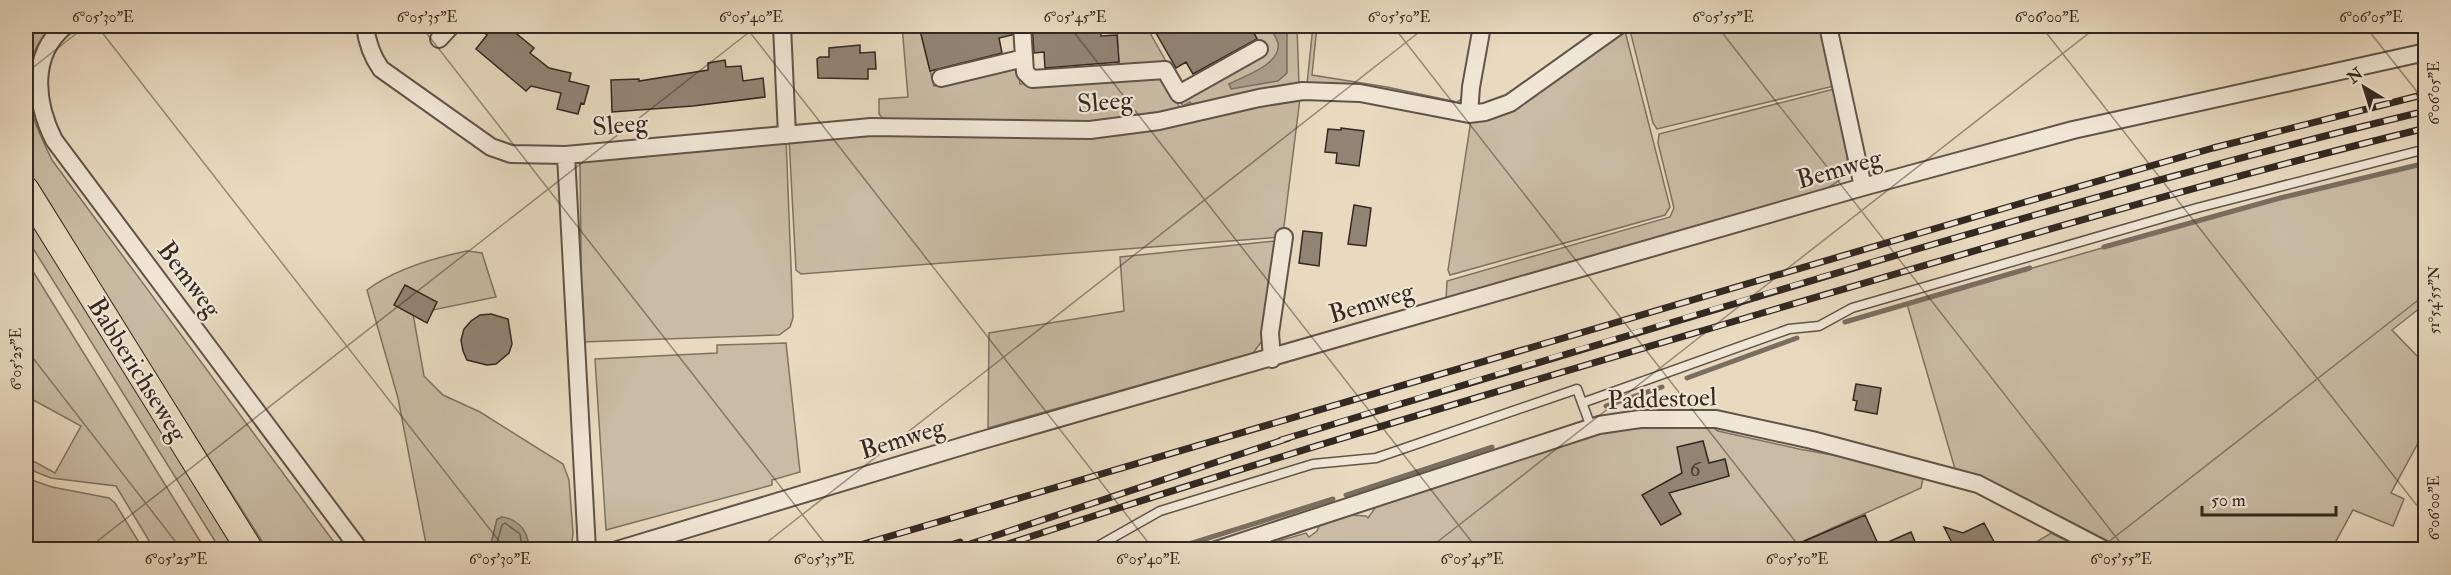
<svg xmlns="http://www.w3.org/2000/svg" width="2451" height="575" viewBox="0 0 2451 575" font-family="'IM FELL Double Pica',serif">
<rect width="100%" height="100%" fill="#e8d9bf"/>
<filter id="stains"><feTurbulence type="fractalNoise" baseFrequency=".00333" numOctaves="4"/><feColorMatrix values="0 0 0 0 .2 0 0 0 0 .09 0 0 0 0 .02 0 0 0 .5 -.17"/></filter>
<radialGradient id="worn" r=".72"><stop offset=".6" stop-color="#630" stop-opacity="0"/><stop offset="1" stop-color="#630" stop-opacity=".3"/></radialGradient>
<path fill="#c9bba4" stroke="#7e7263" stroke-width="1.5" d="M26,26H52C10,71 29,113 52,160L339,549H267L26,172Z
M902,26H919L934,86L1013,67L1018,70L1020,84L1159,75L1164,79L1181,110L1115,123L885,121L879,114V99L908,97Z
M1117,26H1146L1167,63L1119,66Z
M1250,26H1297L1299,85L1193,106L1190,102L1183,106L1180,101L1265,53Z
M1313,26H1317L1312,75L1387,87L1457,102L1465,97L1461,104L1307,84Z
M1629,26H1821L1834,86L1657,129L1653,123Z
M1624,27L1670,207L1665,215L1450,275L1448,270L1471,120Z
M1834,89C1838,109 1855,160 1843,176C1837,184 1828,188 1819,191L1446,300L1447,281L1670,217L1674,208L1658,143L1659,134Z
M1300,98L1283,234L1281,237L801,274L796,270L789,138L1186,121Z
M786,138L793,318L790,327L779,335L582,342L580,162Z
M2425,163V304L2392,330L2421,360L2425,361V430L2391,493L2404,499L2393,526L2353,510L2335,543L2348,549H2123L2040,506L1955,469L1907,304L2238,209Z
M26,212L235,549H220L218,546L26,237Z
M1275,241L1262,341L1253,353L988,428L989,333L1124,311L1120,257Z
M467,251L482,253L496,297L413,314L424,376L443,395L480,412L563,464L569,480L573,533L571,549H521L525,546L502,517L497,520L491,543L493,549H427L398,398L367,290C395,269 433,258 467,251Z
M26,260L205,549H154L116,486L51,478L26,468V457L55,473L81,426L26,396Z
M786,343L800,472L772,480V485L606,530L595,359L717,353V345Z
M1675,424L1709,425L1718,431L1799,449L1923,471L1924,473L1921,488L1786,549H1729L1725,543L1721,546L1722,550H1248L1306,533L1309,537L1317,531L1320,524L1350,515L1366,516L1368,518L1377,505L1560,441L1626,428Z
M26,478L52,487L109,498L115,503L143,549H26Z
M2051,533L2083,549H2025Z"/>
<path fill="#aa9d8a" stroke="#7a6e60" stroke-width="1.5" d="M1269,26H1287V73L1278,81L1231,89L1229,84C1244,76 1282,64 1278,43C1276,37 1272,31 1269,26Z
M502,517C516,519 525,528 528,541L521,549H493L491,544L497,519Z"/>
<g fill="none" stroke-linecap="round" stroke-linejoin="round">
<path stroke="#6e6256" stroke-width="1.5" d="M498,550L497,543L502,525L505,523L520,534L521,540L518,550"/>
<path stroke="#7a6e60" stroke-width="5" d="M2104,247L2280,198L2426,163
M1845,322L2030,268
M1687,378L1797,338
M1606,406L1662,387
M1346,495L1492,447
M1170,550L1333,499"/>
</g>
<path fill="#918474" stroke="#332822" stroke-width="1.5" d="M476,26H507L534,48L530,53L549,68L571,73L569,81L589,86L584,104L581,103L578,114L557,109L561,93L531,86L526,91L476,49L487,35Z
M919,26H1012V35L999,38L1002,53L930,71Z
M1032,26H1100L1101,36L1117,35L1119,62L1045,68L1044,52L1034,53Z
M1152,26H1250L1257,39L1193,74L1186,62L1176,68Z
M860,45V53L875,52L876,69H868V79L818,78L817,59L820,57H829V48Z
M725,60L726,67L741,66L743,81L763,78L765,97L693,106L612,112L611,80L639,79V81L708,70V63Z
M1341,128L1364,131L1359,166L1336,163L1337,153L1325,152L1328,129L1341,130Z
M1354,205L1371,208L1366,246L1348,244Z
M1303,231L1322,233L1319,266L1299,263Z
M405,285L437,302L427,323L394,305Z
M491,314L508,319L512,344L509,353L496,364L487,365L467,360L463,351L461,340L464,329L471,321L480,315Z
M1856,384L1881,388L1877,414L1855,410L1857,401L1853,400Z
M1703,441L1709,463L1725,459L1729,476L1669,493L1681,514L1661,525L1642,495L1682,473L1677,447Z
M1865,515L1879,546L1911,532L1918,549H1786Z
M1984,523L1998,549H1955L1944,527L1963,533Z"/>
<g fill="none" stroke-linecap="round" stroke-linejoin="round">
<g stroke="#605449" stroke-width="11">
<path id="service" d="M1582,403L1789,329L1819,326L1852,308L2197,208L2426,149
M1091,550L1160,511L1313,464L1376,458L1577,389L1591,427"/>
</g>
<g stroke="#605449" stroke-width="20">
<path id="minor" d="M65,26C30,55 35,102 54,140L360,550
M365,26C367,42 371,55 381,69L491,147L511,154L566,155L871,127L1090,130L1159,121L1259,98L1303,91L1360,93L1469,114L1485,112L1510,103L1618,26
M782,26L787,135
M1022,26L1025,72L1032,79L1165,70L1179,94L1259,49
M1828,26L1863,187
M439,39L451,26
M941,78L1024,58
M1469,114L1471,87L1482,26
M566,155L587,550
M1272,359L1270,333L1284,237
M617,550L976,442L1863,187L2073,130L2426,52
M1216,550L1599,425L1640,419H1716L1812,440L1978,484L2105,550"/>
</g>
<g stroke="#332822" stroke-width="28">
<path id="primary" d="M26,190L250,550"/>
</g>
<use href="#service" stroke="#f0e6d5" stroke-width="8"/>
<use href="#minor" stroke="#f0e6d5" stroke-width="16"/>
<use href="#primary" stroke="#e8d9bf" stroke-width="26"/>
<g stroke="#332822" stroke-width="7">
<path id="rail" d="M1281,440C1493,375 1705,311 1917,249C2086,200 2255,152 2426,111
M843,550L2022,203L2213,148L2426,94
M935,550L960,542
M952,550L1289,438
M990,550C1245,465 1502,390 1759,314C1981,249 2201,183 2426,128"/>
</g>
<use href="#rail" stroke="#f0e6d5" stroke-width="4.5" stroke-dasharray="14" stroke-linecap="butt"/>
</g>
<path fill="none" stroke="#332822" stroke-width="1.5" stroke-opacity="0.45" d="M97,26L506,550M421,26L830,550M745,26L1154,550M1069,26L1478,550M1393,26L1802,550M1717,26L2126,550M2041,26L2426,517M2365,26L2426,103M26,73L86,26M26,349L182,550M86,550L757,26M757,550L1427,26M1427,550L2098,26M2098,550L2426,294"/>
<g text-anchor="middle" stroke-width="4.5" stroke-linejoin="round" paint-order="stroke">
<g font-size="22" fill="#4a3f36">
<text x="1695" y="476">6</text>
</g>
<g font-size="26" fill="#332822" stroke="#f0e6d5">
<text transform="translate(1105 101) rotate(-5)" y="9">Sleeg</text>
<text transform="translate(620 124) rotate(-5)" y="9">Sleeg</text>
<text transform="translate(1839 168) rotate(-16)" y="9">Bemweg</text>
<text transform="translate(190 279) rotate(53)" y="9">Bemweg</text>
<text transform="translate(1371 302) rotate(-17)" y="9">Bemweg</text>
<text transform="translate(138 369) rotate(58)" y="9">Babberichseweg</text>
<text transform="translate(1662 398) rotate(-2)" y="9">Paddestoel</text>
<text transform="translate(902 438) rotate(-17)" y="9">Bemweg</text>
</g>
</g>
<rect width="2451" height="575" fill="none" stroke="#e8d9bf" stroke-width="66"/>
<g transform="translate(2364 87) rotate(322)" stroke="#f0e6d5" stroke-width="4.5" paint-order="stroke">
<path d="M0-4.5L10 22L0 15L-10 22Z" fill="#332822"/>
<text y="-9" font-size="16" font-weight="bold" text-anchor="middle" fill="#332822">N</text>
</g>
<path d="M2202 506v9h134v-9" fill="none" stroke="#332822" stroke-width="3"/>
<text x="2211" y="506" font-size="18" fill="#332822" stroke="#f0e6d5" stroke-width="4.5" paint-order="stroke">50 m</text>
<rect x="33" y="33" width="2385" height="509" fill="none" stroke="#332822" stroke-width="2"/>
<g font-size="15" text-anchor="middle" fill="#332822">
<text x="103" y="22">6°05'30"E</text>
<text x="427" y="22">6°05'35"E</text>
<text x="751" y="22">6°05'40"E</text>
<text x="1075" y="22">6°05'45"E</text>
<text x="1399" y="22">6°05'50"E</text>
<text x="1723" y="22">6°05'55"E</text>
<text x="2047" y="22">6°06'00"E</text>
<text x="2371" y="22">6°06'05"E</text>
<text transform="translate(2434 93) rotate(-90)" y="5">6°06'05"E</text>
<text transform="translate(2434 300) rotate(-90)" y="5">51°54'55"N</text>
<text transform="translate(16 359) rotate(-90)" y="5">6°05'25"E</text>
<text transform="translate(2434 508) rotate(-90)" y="5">6°06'00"E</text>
<text x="176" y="564">6°05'25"E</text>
<text x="500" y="564">6°05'30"E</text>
<text x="824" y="564">6°05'35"E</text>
<text x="1148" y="564">6°05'40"E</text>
<text x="1472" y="564">6°05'45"E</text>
<text x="1797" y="564">6°05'50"E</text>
<text x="2121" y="564">6°05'55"E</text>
</g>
<rect width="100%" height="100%" filter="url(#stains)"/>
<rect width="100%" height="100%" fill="url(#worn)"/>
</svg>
